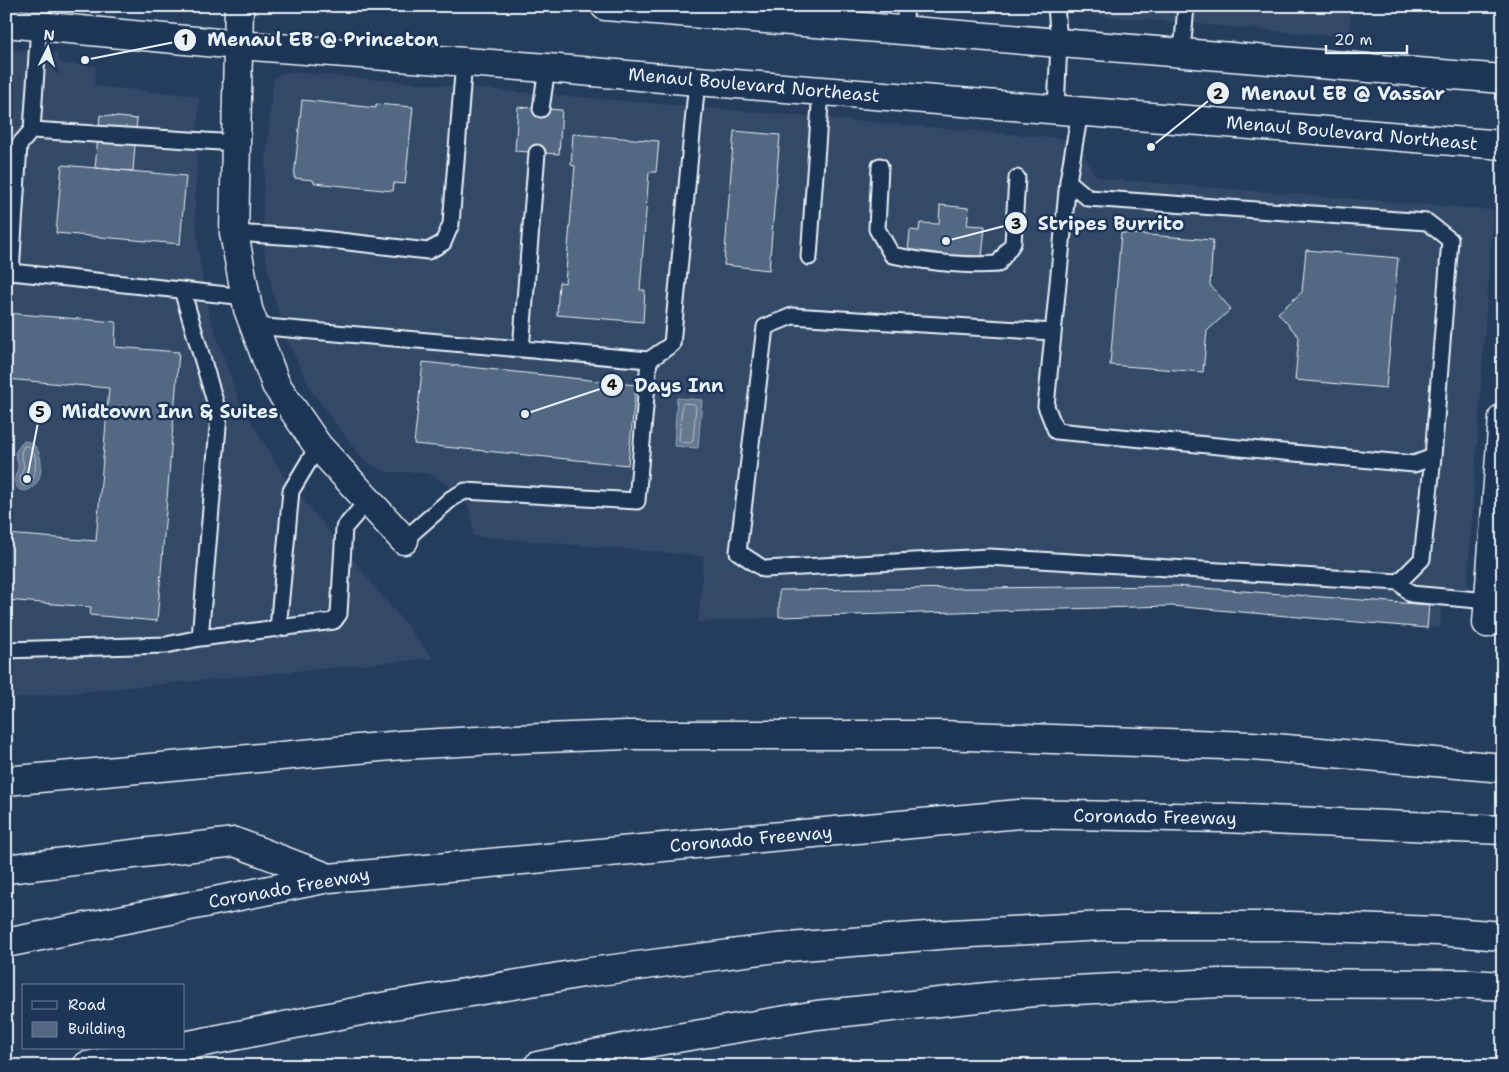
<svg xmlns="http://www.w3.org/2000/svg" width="1509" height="1072" viewBox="0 0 1509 1072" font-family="'Shantell Sans',sans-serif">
<rect width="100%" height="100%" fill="#253d5d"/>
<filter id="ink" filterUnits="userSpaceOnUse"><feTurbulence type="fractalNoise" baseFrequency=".02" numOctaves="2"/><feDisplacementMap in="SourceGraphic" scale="10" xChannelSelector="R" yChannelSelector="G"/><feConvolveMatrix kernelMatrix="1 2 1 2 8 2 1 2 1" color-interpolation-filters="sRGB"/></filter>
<g filter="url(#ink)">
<path fill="#334a68" d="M983,6H1351L1349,37Z
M6,49L58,53L57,59L63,64L96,66L94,86L199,96L195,207L199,257L209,315L239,401L283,475L433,658L6,699Z
M287,72L1079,140L1090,168L1095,175L1106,179L1493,210L1467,592L1443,590L1440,628L1171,606L779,617L698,622L704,556L473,536L472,521L469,507L449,485L430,474L411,472H386L363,460L311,390L288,341L273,293L263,243V196L273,80L279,74Z"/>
<path fill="#657890" stroke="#99a8ba" d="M677,398L702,400L698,448L674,446Z
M23,441C43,441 45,471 36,484C30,492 18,494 15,483C14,477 17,473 18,468C19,464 16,457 15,453Z"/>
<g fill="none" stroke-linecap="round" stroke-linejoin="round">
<path stroke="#b4c1ce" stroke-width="1" d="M684,403L694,404L696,406L693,440L691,443L681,442L679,440L682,406Z
M24,446H29C39,454 36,471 32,482L24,486L21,484L20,478L24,466L21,453Z"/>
</g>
<path fill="#536782" stroke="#e8f1f8" d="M302,100L376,108V104L413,107L405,184L394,183L393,191L314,183L313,180L294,178Z
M518,107L562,110L559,154L515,151Z
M100,115L137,119L133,171L95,168Z
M734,131L780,135L769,270L724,265Z
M573,134L659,141L656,172H649L640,290H645L643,322L557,315L559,282L565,283L575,166L571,165Z
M62,165L186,176L180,244L56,233Z
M940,205L969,208L967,225L985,226L982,258L908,252L910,230L919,231L920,223L939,224Z
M1121,233L1213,240L1210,285L1231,309L1207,331L1203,372L1110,365Z
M1306,250L1398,258L1386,388L1295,380L1299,337L1278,313L1302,292Z
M6,313L116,322L115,347L179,352L157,621L90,615L91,607L6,600V534L96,541L109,388L6,379Z
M423,362L636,385L628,465L414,444Z
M1176,586L1429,605L1427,628L1171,606L779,617V590Z"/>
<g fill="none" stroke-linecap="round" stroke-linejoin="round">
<g stroke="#e8f1f8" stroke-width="19">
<path id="service" d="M39,26L32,130L19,145L11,272L246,297
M904,29L906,6
M1182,53L1186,6
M541,109L547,68
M1056,109L1059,43L1056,6
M32,130L236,143
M880,166L877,229L892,255C927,262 962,267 998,264L1013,243L1017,178
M1068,181L1046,406L1056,431L1414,464L1433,457
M234,233L313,238L428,251L443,243L451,224L464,61
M809,257L821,91
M182,290L219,415L200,638L334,621L339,614L344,528L368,500
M254,326L649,360L672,344L697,81
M1053,332L792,316L765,327L738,552L764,569L989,557L1399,582L1422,559L1433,457L1450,240L1427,222L1088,198L1068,181L1080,112
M521,349L537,153
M404,540L452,498L465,491L637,501L649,360
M1399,582L1411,594L1488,601
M278,629L291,491L318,446
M6,650L166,645L200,638"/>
</g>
<g stroke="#e8f1f8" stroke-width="31">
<path id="minor" d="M239,6L234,233L248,309L276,385L318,446L404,540
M1487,623L1503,418"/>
</g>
<g stroke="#e8f1f8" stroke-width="31">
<path id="secondary" d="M605,6L1503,79
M6,23L238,45L547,68L697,81L1503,145"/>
</g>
<g stroke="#e8f1f8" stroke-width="31">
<path id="motorway" d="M6,781L402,745L515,739L627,735H940L1252,746L1503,768
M6,869L235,842L329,878
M6,943L329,878L1019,814L1223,818L1503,830
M184,1046L370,1009L583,973L777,948L952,934L1104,926H1291L1438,931L1503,936
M87,1066L174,1048
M538,1066L653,1042L817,1015L1034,992L1219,983L1471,984L1503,986"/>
</g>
<use href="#service" stroke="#1d3557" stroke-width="15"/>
<use href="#minor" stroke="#1d3557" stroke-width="28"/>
<use href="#secondary" stroke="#1d3557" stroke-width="28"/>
<use href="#motorway" stroke="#1d3557" stroke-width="28"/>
</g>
</g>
<g text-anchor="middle" stroke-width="5" stroke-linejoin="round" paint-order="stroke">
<g font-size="18" fill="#e8f1f8" stroke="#1d3557">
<text transform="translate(754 85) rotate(5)" y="6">Menaul Boulevard Northeast</text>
<text transform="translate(1352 133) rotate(5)" y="6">Menaul Boulevard Northeast</text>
<text transform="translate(1155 817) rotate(1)" y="6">Coronado Freeway</text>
<text transform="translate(751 839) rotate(-5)" y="6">Coronado Freeway</text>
<text transform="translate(289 888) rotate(-10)" y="6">Coronado Freeway</text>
</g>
</g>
<path fill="none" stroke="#e8f1f8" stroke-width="2" d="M85 60L185 40M1151 147L1218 93M946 241L1016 223M525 414L612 385M27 479L40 412"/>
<g fill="#e8f1f8" stroke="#1d3557" stroke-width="2">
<circle cx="85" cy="60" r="5"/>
<circle cx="1151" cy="147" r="5"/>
<circle cx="946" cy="241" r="5"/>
<circle cx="525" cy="414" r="5"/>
<circle cx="27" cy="479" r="5"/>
<circle cx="185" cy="40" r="12"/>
<circle cx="1218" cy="93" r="12"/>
<circle cx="1016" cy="223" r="12"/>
<circle cx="612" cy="385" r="12"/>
<circle cx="40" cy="412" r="12"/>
</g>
<g font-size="15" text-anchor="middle" font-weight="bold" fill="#111">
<text x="185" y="45">1</text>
<text x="1218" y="99">2</text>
<text x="1016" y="229">3</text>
<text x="612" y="390">4</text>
<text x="40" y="417">5</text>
</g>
<g font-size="19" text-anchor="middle" font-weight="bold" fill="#e8f1f8" stroke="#1d3557" stroke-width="5" stroke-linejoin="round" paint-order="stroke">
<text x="323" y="46">Menaul EB @ Princeton</text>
<text x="1343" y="100">Menaul EB @ Vassar</text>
<text x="1111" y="230">Stripes Burrito</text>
<text x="679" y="392">Days Inn</text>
<text x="170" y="418">Midtown Inn &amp; Suites</text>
</g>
<rect width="1509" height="1072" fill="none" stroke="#1d3557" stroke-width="25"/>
<rect x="12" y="12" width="1484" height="1047" fill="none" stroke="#e8f1f8" stroke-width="2" filter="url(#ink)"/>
<rect x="22" y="984" width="162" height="65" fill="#1d3557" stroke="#6e8097"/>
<rect x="32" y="1001" width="25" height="8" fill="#1d3557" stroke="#6e8097"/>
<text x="68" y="1010" font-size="15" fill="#e8f1f8">Road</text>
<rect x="32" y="1022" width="25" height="15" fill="#536782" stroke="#6e8097"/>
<text x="68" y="1034" font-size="15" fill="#e8f1f8">Building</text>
<g transform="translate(48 48) rotate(5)" stroke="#1d3557" stroke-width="4" paint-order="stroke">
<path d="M0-4L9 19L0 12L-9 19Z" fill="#e8f1f8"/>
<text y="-8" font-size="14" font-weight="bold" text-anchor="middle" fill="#e8f1f8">N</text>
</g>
<path d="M1326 45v8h81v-8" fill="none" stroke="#e8f1f8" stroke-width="2.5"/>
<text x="1334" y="45" font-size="15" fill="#e8f1f8" stroke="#1d3557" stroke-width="4" paint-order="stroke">20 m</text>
</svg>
